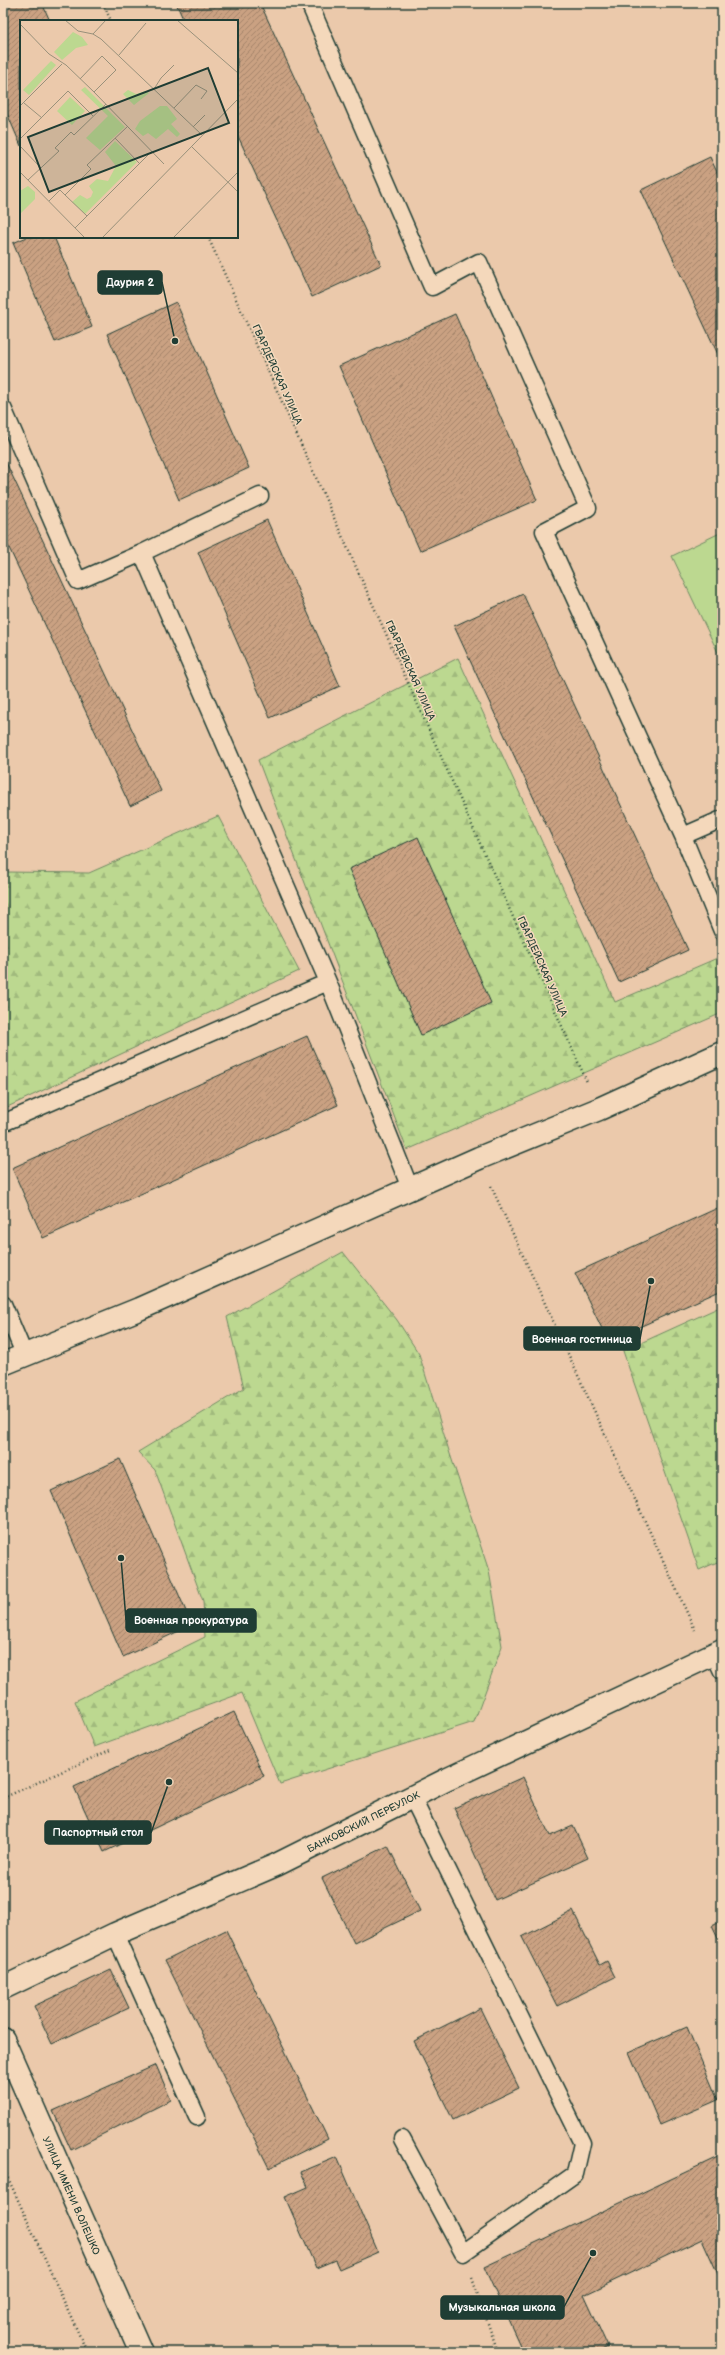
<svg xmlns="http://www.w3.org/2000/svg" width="725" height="2355" viewBox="0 0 725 2355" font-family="'Balsamiq Sans',sans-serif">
<defs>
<pattern id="forest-firs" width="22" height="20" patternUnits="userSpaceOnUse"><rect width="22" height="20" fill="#bcd890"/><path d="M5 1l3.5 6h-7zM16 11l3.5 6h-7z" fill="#a1ba7d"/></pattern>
<pattern id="building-hatch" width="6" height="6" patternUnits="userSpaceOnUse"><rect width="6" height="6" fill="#caa182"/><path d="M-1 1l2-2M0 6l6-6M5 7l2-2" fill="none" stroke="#a3846b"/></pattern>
</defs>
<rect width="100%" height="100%" fill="#ebc9ab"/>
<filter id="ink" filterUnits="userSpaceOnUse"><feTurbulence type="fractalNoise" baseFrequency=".025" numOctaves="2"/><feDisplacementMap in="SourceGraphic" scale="8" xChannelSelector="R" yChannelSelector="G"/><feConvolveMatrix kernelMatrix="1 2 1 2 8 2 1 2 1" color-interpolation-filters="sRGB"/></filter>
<g filter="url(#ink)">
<path fill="url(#forest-firs)" stroke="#6e8a62" d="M458,658L615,1002L722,956V1013L407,1150L258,760Z
M218,816L299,971L3,1109V869L5,872L89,873Z
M343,1252L397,1320L419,1354L450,1454L489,1571L502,1646L474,1722L280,1784L242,1693L94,1747L75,1701L205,1637L203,1601L155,1470L138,1452L244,1388L227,1317Z
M722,1306V1560L699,1570L623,1351Z"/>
<path fill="#bcd890" stroke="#6e8a62" d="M722,532V661L672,556Z"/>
<path fill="url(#building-hatch)" stroke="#1f3d34" d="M3,3H42L50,21H21V146L3,104Z
M176,3H260L381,265L312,297L237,134V21H184Z
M710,157L722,183V363L641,190Z
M27,237H54L92,327L55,342L13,243Z
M176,302L249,468L179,500L107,334Z
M455,314L537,500L420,551L339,366Z
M3,456L161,791L130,806L3,535Z
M267,520L340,686L270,718L198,552Z
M523,594L688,950L619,982L454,626Z
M418,837L491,1003L421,1035L349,869Z
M307,1036L338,1105L43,1238L12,1168Z
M722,1206V1290L608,1341L575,1273Z
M120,1459L192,1625L123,1657L51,1491Z
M234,1712L264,1776L104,1852L74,1787Z
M523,1777L550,1836L573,1826L588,1858L495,1900L454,1808Z
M388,1846L420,1911L354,1943L322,1878Z
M573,1911L600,1965L607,1961L615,1977L557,2006L522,1937Z
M722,1921V1947L712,1926Z
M226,1930L328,2139L269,2168L165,1960Z
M111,1970L129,2008L52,2044L34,2006Z
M480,2008L519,2088L453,2120L414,2041Z
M687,2027L718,2100L660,2125L629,2052Z
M156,2065L171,2100L71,2150L53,2111Z
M722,2155V2283L702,2239L584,2295L608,2347L598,2352H523L484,2267Z
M337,2157L378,2252L339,2269L335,2260L316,2268L285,2197L308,2187L301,2172Z"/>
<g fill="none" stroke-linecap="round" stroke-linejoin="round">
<g stroke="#1f3d34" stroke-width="19">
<path id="lane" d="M309,3L432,287L479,262L588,508L544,531L683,836L722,931
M3,408L78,581L142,553L328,982L410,1188
M142,553L260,496
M683,836L722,819
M3,1123L328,982
M3,1304L25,1356
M714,1654L722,1671
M115,1934L197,2117
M402,2139L463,2253L575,2174L582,2143L412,1797"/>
</g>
<g stroke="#1f3d34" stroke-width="25">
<g id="street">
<path d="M3,1364L139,1309L479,1158L599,1109L722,1053"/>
<path id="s1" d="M3,1988L115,1934L276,1865L448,1779L722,1650"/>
<path id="s2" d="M3,2039L141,2352"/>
</g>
</g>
<path stroke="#1f3d34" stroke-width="2.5" stroke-dasharray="1 3" stroke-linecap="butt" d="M103,3L111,21
M208,237L587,1082
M491,1186L695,1630
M3,1798L110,1750
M3,2167L87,2352
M472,2278L498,2352"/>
<use href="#lane" stroke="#f4d8bb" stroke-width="16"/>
<use href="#street" stroke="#f4d8bb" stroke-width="22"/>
</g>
</g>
<g text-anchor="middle" stroke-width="3" stroke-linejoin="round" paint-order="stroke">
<g font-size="10" fill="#1f3d34" stroke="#f4d8bb">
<text transform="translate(278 374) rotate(66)" y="4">ГВАРДЕЙСКАЯ УЛИЦА</text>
<text transform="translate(411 670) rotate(66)" y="4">ГВАРДЕЙСКАЯ УЛИЦА</text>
<text transform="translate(543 966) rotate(66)" y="4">ГВАРДЕЙСКАЯ УЛИЦА</text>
<text dy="4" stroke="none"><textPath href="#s1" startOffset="397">БАНКОВСКИЙ ПЕРЕУЛОК</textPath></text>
<text dy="4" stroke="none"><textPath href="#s2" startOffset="171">УЛИЦА ИМЕНИ В.ОЛЕШКО</textPath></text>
</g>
</g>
<g transform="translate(20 20)">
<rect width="218" height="218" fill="#ebc9ab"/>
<path d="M53,12L62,17L68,25L56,28L42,40L34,32ZM31,41L36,45L9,75L3,70ZM65,67L105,107L80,130L66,118L88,96L61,70ZM108,70L116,74L126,71L129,73L114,85L103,74ZM140,86H147L157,99L151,104L160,114L157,117L148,109L136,119L128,113L123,116L115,109L120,101ZM95,121L117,142L65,194L52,182L60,175L67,179L71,177L73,172L69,166L77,159L88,161L96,146L85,132ZM8,166L15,172V179L0,194V171Z" fill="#bcd890"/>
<path d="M50,77L65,91L52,105L37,91Z" fill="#bcd890"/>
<path fill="none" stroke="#99917b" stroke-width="1" d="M45,0L58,11L73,14L81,19L182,115M157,0L218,53M0,4L29,34L46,45L74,72L144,144M73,14L86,0M99,35L126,3M60,59L82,36L96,50L74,72M134,69L141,58L154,45M4,83L22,98M0,86L42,44M154,88L176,65L187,71L181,79M173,107L185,95M95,118L119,143M0,119L48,71L73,96M0,126L21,148M172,127L218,172M0,152L65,218M8,160L39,131L35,128L51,112L54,115L86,84M45,175L67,196M29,181L40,170L45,175L71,149L67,145L108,106M55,208L132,131M82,218L218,79M153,218L218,152"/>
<path fill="#1f3d34" fill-opacity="0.15" stroke="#1f3d34" stroke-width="2" d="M188,48L209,103L29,172L8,117Z"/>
<rect width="218" height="218" fill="none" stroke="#1f3d34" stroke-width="2"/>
</g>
<path fill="none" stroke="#1f3d34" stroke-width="1.5" d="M175 341L162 282M651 1281L640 1339M121 1558L126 1620M169 1782L151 1833M593 2253L564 2307"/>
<g fill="#1f3d34" stroke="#f4d8bb" stroke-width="1.5">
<circle cx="175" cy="341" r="4"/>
<circle cx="651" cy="1281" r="4"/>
<circle cx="121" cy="1558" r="4"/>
<circle cx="169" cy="1782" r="4"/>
<circle cx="593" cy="2253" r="4"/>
</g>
<g fill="#1f3d34" stroke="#1f3d34" stroke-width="1.5">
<rect x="98" y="271" width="64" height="23" rx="4"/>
<rect x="524" y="1327" width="116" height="23" rx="4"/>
<rect x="126" y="1609" width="130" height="23" rx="4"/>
<rect x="45" y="1821" width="106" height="23" rx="4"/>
<rect x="441" y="2296" width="123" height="23" rx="4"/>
</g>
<g font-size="11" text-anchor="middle" font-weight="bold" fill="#fff">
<text x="130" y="286">Даурия 2</text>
<text x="582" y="1343">Военная гостиница</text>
<text x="191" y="1624">Военная прокуратура</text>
<text x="98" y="1836">Паспортный стол</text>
<text x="502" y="2311">Музыкальная школа</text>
</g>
<rect width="725" height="2355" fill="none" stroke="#f4d8bb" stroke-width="16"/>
<rect x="8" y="8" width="709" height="2339" fill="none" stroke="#1f3d34" stroke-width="1.5" filter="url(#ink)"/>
</svg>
